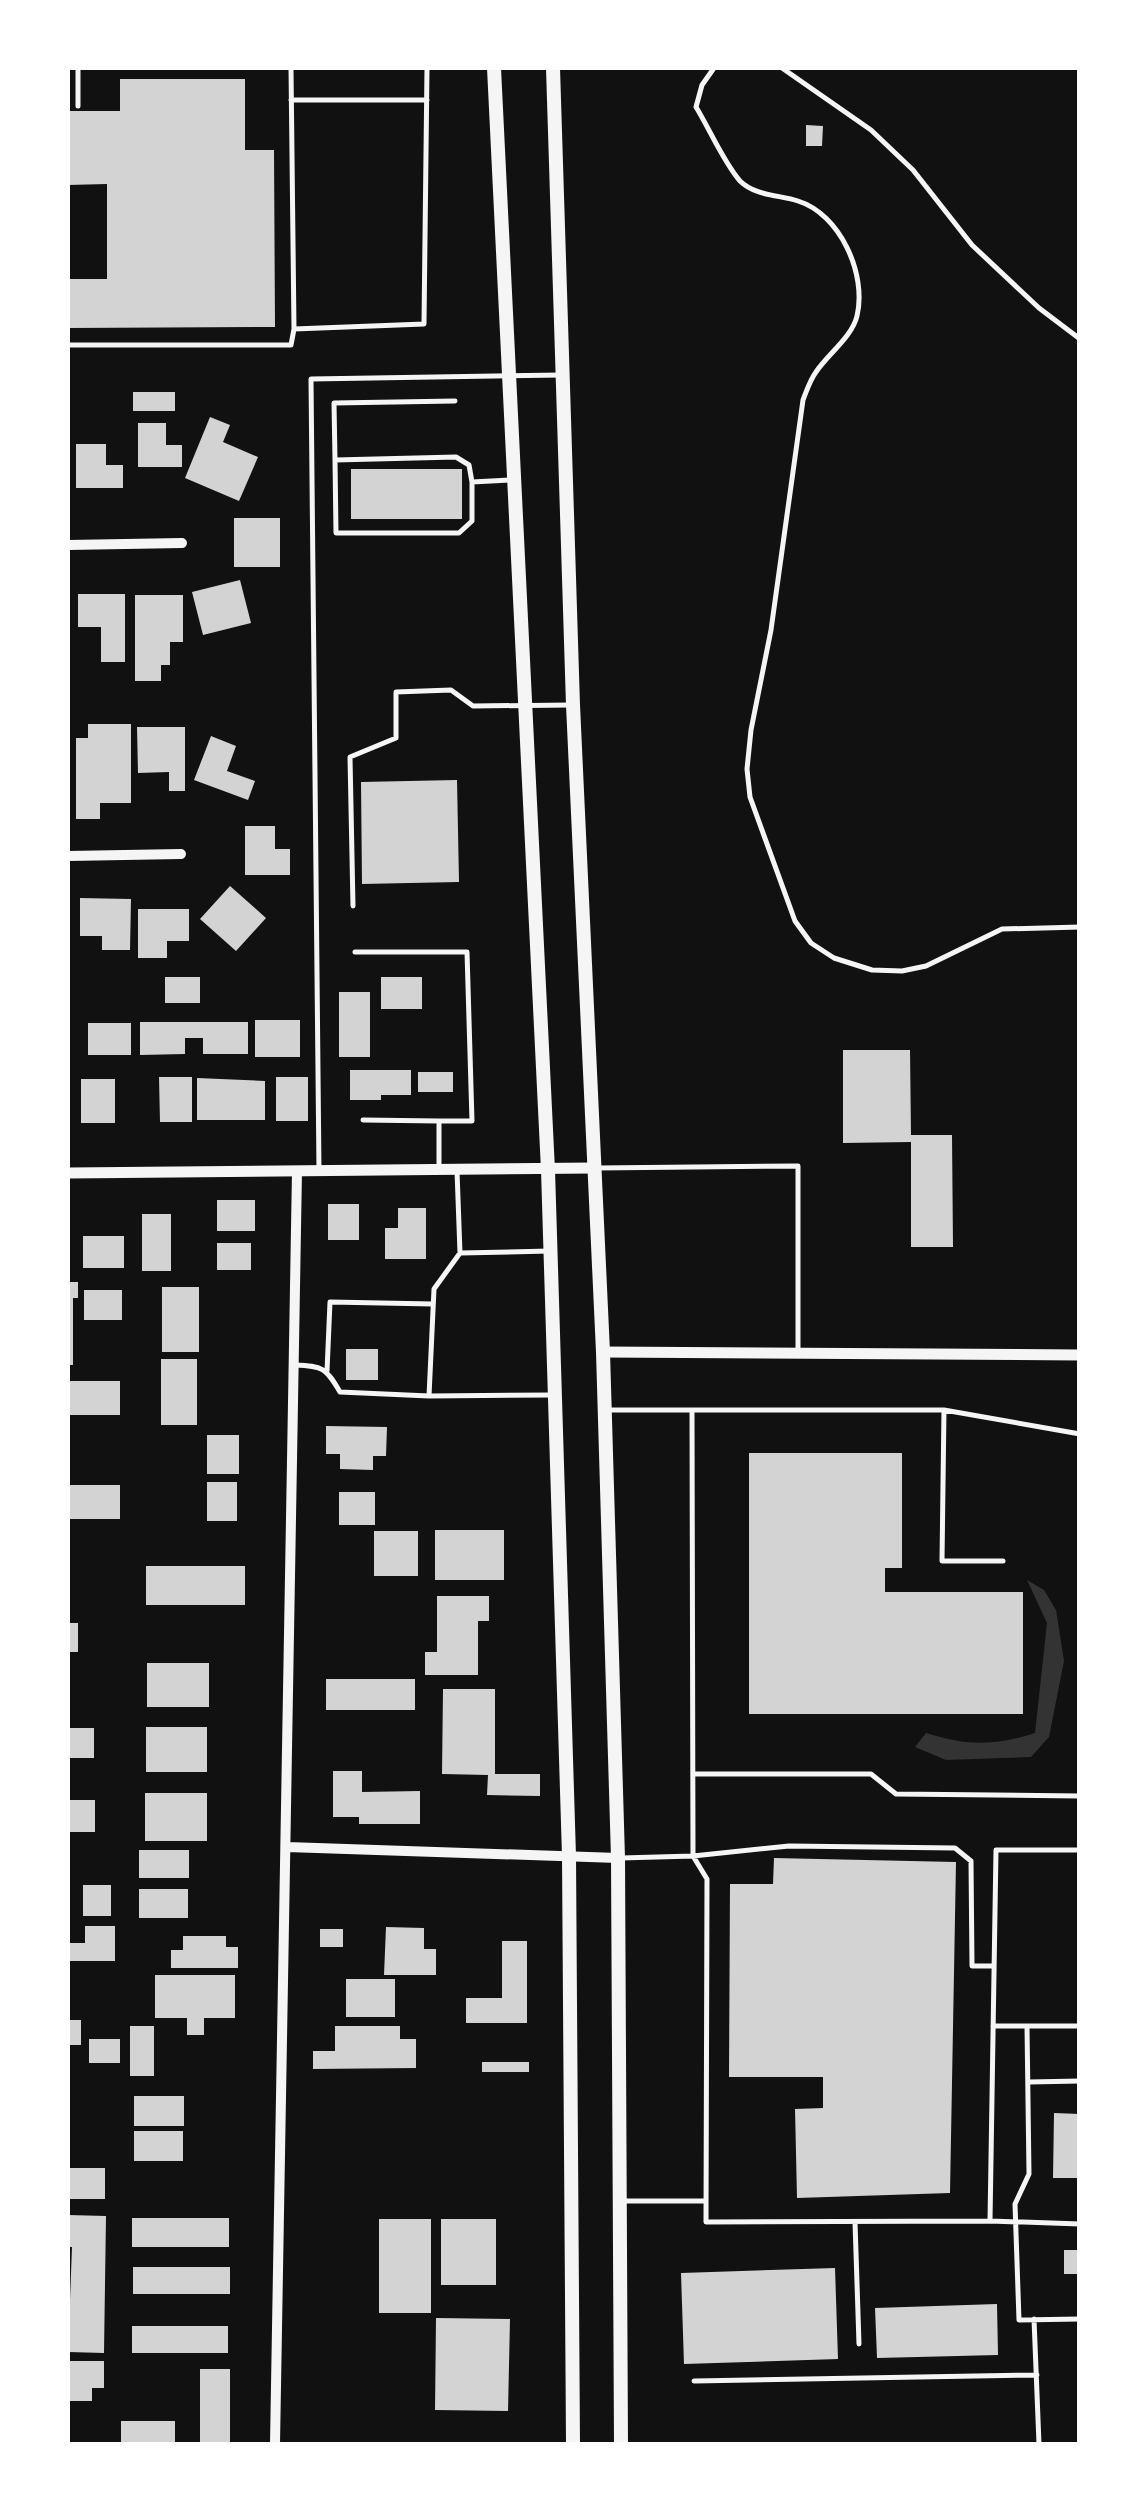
<svg xmlns="http://www.w3.org/2000/svg" width="1147" height="2512" viewBox="0 0 1147 2512" font-family="'Titillium Web',sans-serif">
<rect width="100%" height="100%" fill="#111"/>
<path fill="#333" d="M1027,1580L1044,1590L1056,1610L1064,1661L1049,1737L1031,1757L946,1760L915,1747L926,1733C968,1746 994,1746 1035,1733L1047,1623Z"/>
<path fill="#d3d3d3" d="M120,79H245V150H274L275,327L68,328V279H107V184L68,185V111H120Z
M806,125L823,126L822,146H806Z
M133,392H175V411H133Z
M210,417L230,425L223,442L258,457L239,501L185,478Z
M138,423H166V445H182V467H138Z
M76,444H106V465H123V488H76Z
M351,469H462V519H351Z
M234,518H280V567H234Z
M240,580L251,623L203,635L192,592Z
M78,594H125V662H101V627H78Z
M135,595H183V642H170V665H161V681H135Z
M88,724H131V803H100V819H76V738H88Z
M137,727H185V791H169V772L138,773Z
M211,736L236,746L227,771L255,781L248,800L194,780Z
M457,780L459,882L362,884L361,782Z
M245,826H275V849H290V875H245Z
M230,886L266,918L236,951L200,919Z
M80,898L131,899L130,950H102V936H80Z
M138,909H189V941H167V958H138Z
M165,977H200V1003H165Z
M381,977H422V1009H381Z
M339,992H370V1057H339Z
M255,1020H300V1057H255Z
M140,1022H248V1054H203V1038H185V1054L140,1055Z
M88,1023H131V1055H88Z
M843,1050H910L911,1135H952L953,1247H911V1142L843,1143Z
M350,1070H411V1095H381V1100H350Z
M418,1072H453V1092H418Z
M159,1077H192V1122H160Z
M276,1077H308V1121H276Z
M197,1078L265,1081V1120H197Z
M81,1079H115V1123H81Z
M217,1200H255V1231H217Z
M328,1204H359V1240H328Z
M398,1208H426V1259H385V1228H398Z
M142,1214H171V1271H142Z
M83,1236H124V1268H83Z
M217,1243H251V1270H217Z
M68,1282H78V1298H73V1365H68Z
M162,1287H199V1352H162Z
M84,1290H122V1320H84Z
M346,1349H378V1380H346Z
M161,1359H197V1425H161Z
M68,1381H120V1415H68Z
M326,1426L387,1427L386,1456H373V1470L340,1469V1454H326Z
M207,1435H239V1474H207Z
M749,1453H902V1568H885V1592H1023V1714H749Z
M207,1482H237V1521H207Z
M68,1485H120V1519H68Z
M339,1492H375V1525H339Z
M435,1530H504V1580H435Z
M374,1531H418V1576H374Z
M146,1566H245V1605H146Z
M437,1596H489V1621H478V1675H425V1652H437Z
M68,1623H78V1652H68Z
M147,1663H209V1707H147Z
M326,1679H415V1710H326Z
M443,1689H495V1774H540V1796L487,1795L488,1775L442,1774Z
M146,1727H207V1772H146Z
M68,1728H94V1758H68Z
M333,1771H362V1792L420,1791V1824H359V1817H333Z
M145,1793H207V1841H145Z
M68,1800H95V1832H68Z
M139,1850H189V1878H139Z
M774,1858L956,1862L950,2193L797,2198L795,2109L823,2108V2077H729L730,1884H773Z
M83,1885H111V1916H83Z
M139,1889H188V1918H139Z
M85,1926H115V1961H70V1943H85Z
M386,1927L424,1928V1949H436V1975H384Z
M320,1929H343V1947H320Z
M183,1936H226V1947H238V1968H171V1950H183Z
M502,1941H527V2023H466V1998H502Z
M155,1975H235V2018H204V2035H187V2018H155Z
M346,1979H395V2017H346Z
M68,2020H81V2045H68Z
M130,2026H154V2076H130Z
M335,2026H400V2039H416V2068L313,2069V2051H335Z
M89,2039H120V2063H89Z
M482,2062H529V2072H482Z
M134,2096H184V2126H134Z
M1054,2113L1080,2114V2178H1053Z
M134,2131H183V2161H134Z
M68,2168H105V2199H68Z
M68,2215L106,2216L104,2353L68,2352L72,2247H68Z
M132,2218H229V2247H132Z
M379,2219H431V2313H379Z
M441,2219H496V2285H441Z
M1064,2250H1080V2274H1064Z
M133,2267H230V2294H133Z
M835,2268L838,2359L684,2364L681,2273Z
M997,2304L998,2355L877,2358L875,2308Z
M436,2318L510,2319L508,2411L435,2410Z
M132,2326H228V2353H132Z
M68,2361H104V2388H92V2401H68Z
M200,2369H230V2444H200Z
M121,2421H175V2444H121Z"/>
<g fill="none" stroke-linecap="round" stroke-linejoin="round">
<path stroke="#f5f5f5" stroke-width="5" d="M78,68V106
M291,68L294,329
M714,68L702,85L696,107C709,128 724,163 740,181C755,196 780,195 798,201C840,214 867,274 857,316C852,337 828,354 816,372C810,380 807,390 803,400L771,630L751,730L747,769L750,797L795,921L811,943L834,958L872,970L902,971L926,966L1002,929L1080,927
M782,68L871,130L913,170L972,245L1039,308L1080,339
M291,100H427
M68,345H291L294,329L424,324L427,68
M335,460L334,403L455,401
M472,482L469,465L456,457L335,460L336,533H459L472,521V482L511,480
M353,906L350,757L396,738V692L451,690L473,706L570,705
M355,952H467L472,1121H439
M363,1120L439,1121V1168
M597,1168L798,1166V1353
M319,1171L311,379L562,375
M457,1171L460,1253
M550,1251L460,1253L434,1289L429,1396L552,1395
M295,1365C323,1366 326,1368 340,1392L429,1396
M327,1371L330,1302L433,1304
M608,1410H944L1080,1434
M692,1410L693,1856L707,1879L706,2222L990,2221L996,1850H1080
M944,1410L942,1561H1003
M693,1774H871L896,1794L1080,1796
M621,1858L693,1856L789,1846L955,1848L971,1861L972,1966H994
M993,2026H1080
M1027,2026L1029,2174L1015,2204L1019,2320L1080,2319
M1029,2082L1080,2081
M624,2201H706
M990,2221L1080,2224
M855,2222L859,2344
M1034,2319L1039,2444
M694,2381L1037,2375"/>
<path stroke="#f5f5f5" stroke-width="10" d="M68,545L182,543
M68,856L181,854
M287,1847L618,1858
M275,2444L297,1171"/>
<path stroke="#f5f5f5" stroke-width="11" d="M68,1173L594,1168
M603,1352L1080,1355"/>
<path stroke="#f5f5f5" stroke-width="14" d="M494,68L548,1170L569,1856L573,2444
M553,68L573,705L603,1352L618,1858L621,2444"/>
</g>
<rect width="1147" height="2512" fill="none" stroke="#ffffff" stroke-width="140"/>
</svg>
